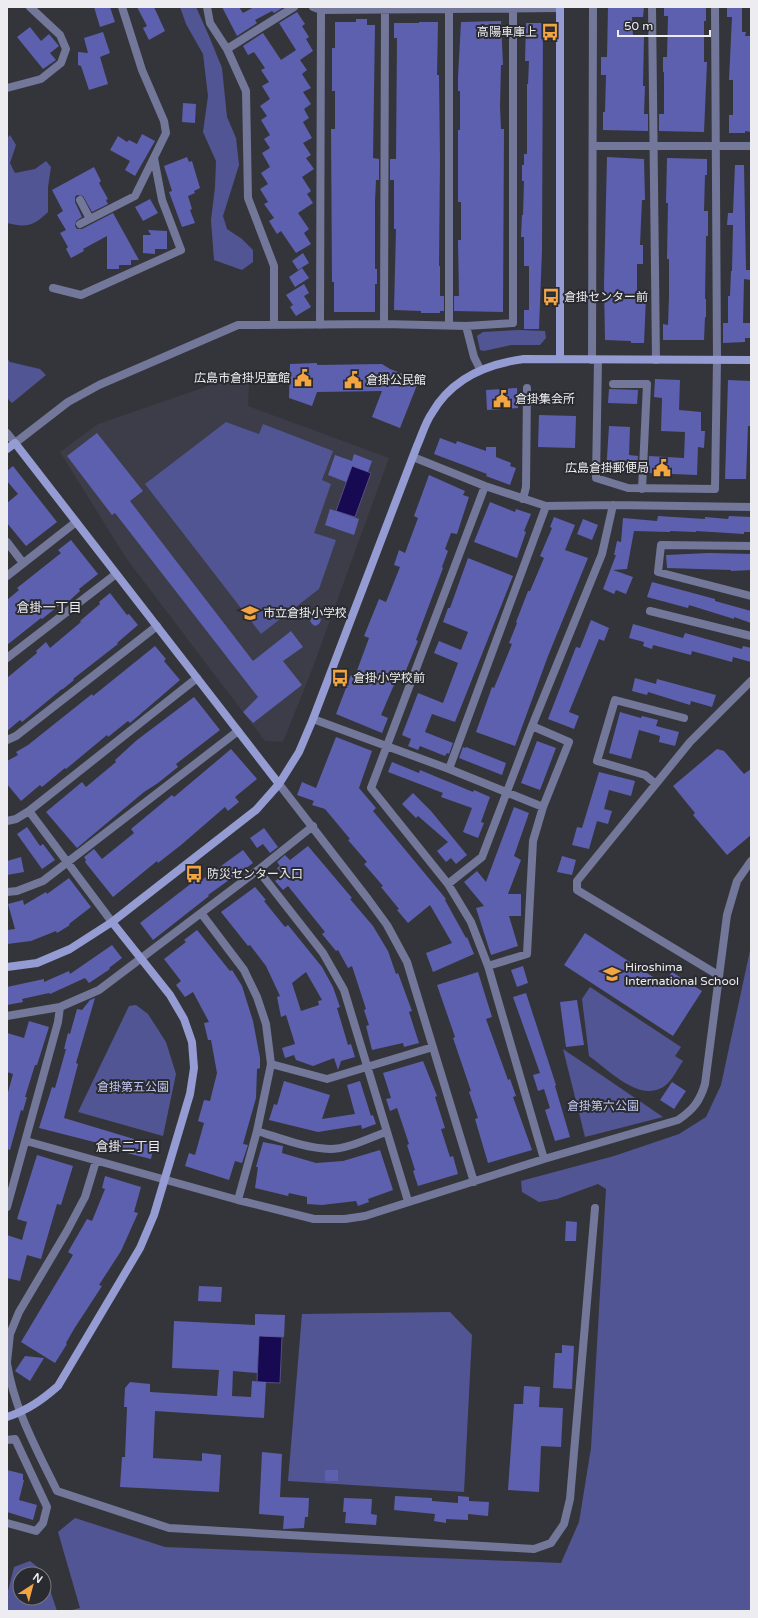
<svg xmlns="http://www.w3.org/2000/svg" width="758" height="1618" viewBox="0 0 758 1618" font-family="'Varela Round','Noto Sans JP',sans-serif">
<rect width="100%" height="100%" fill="#34353a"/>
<path fill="#3c3d49" d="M234,377L249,385L248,406L389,458L313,667L283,742L265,741L126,558L60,452L98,424Z"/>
<path fill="#525594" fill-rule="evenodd" d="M180,7H196L209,36L222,68L227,117L236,138L239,165L223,216L227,229L242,239L253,250V262L242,270L214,260L211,220L215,187L216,161L203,132L208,96L203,54L186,24Z
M10,135L16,145L10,163L15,173L35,169L46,161L51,167L48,187V212C34,226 26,228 7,223V138Z
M519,330L545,331L546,338L540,345H511L484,351L480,350L477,336L483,332Z
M7,358L10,362L40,369L46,375L12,403L8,399L7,400Z
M226,422L259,434L263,424L333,451L322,480L331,484L314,533L336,540L319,589L261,634L145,484Z
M751,946V1611H68L80,1608L58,1532L75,1518L165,1547L561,1563L579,1522L591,1448L606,1189L598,1184L557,1199L539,1202L522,1192L521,1181L614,1156L679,1134L706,1117L721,1085Z
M590,987L681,1047L675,1056L683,1061C678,1068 673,1079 667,1084C642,1106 609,1070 589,1056L582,999Z
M136,1005L148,1014L166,1042L176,1074L163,1136L78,1112L129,1006Z
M563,1049L663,1117L585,1137Z
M450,1312L472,1335L464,1492L288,1481L302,1314Z
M30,1561L44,1572L57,1611H7V1595L14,1567ZM20,1574H44V1598H20Z"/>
<path fill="#170a53" stroke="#574e82" d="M352,466L371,473L355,517L336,511Z
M259,1336L282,1337L280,1383L257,1382Z"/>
<path fill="#5d60ae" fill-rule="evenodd" d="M94,7H110L115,22L100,27Z
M137,7H154L165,31L149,40L143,28L147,26Z
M222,7H239L243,13L254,7H284L274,13L272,11L255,20L257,23L237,36Z
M608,7H644L643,17H632L633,36H644L643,86H645L644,114H648V131L603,130V112H605L606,75H601V57H607Z
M664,7H706V21H704V62H707L704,132L659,131V114H664V72H663V57H667L668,16H664Z
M727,7H742V32H746L745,36H751V132L745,131V133H729V115H733V80H729L732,17H727Z
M297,12L305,24L302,26L309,37L306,39L313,51L300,60L307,70L302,74L311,88L303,92L311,104L304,109L309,118L303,122L312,138L303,143L311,155L306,158L314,169L302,177L311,191L307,194L313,203L298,213L309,229L304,233L311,244L296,253L281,231L277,234L269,221L274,218L264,204L268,202L260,189L268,184L261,173L270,167L262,153L270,148L264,139L270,135L261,120L267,116L260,106L270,99L262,86L269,82L261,70L265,68L254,52L248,55L243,46L263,33L281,60L296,50L279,23Z
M356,19H367V25H375L373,158L379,159V180H376L375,201V269H377V284H375V312H334V282H332L331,129H335V91H332V48H335V22H356Z
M501,21L503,65H501L500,107L501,129H504L503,312L454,311V296H459L458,240H461V202H458V130H460V91H458V77L461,22Z
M419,22H438L437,75H439L440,160L439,266H440V296H444V311H440V313H421V311L394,310L396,229H394V180H390V159H396L397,38H394V23H419Z
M526,23H543L542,250L539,329H524V310H529V266H524V237H521L522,215H523L524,181H522V165H524V154H527V84H528L529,61H525Z
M30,27L41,41L49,34L59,46L50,53L56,60L43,69L17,37Z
M103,32L110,53L100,57L108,84L89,90L81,66L78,65V52L88,53L84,38Z
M183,103L196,104L195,123L182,122Z
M142,134L155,141L135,176L125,170L130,161L110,150L118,136L127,142L129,140L137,144Z
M187,157L189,162L192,161L200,188L194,191L195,193L188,196L192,209L190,210L195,223L182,227L169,192L172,191L164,166Z
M607,157L644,159L645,200H642L640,245H643V264H637V297H646L644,343H631V341L605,340L604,284Z
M667,158L707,159V175H705L704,211H708V236H706L705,299H706V317H705L704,340H663V324L668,325L669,297V259H667L668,203H666Z
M735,165H744L746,270H751V280L744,279L743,323H751V338H745V342L723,343V323H728V296H730L731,271H732L733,225H727L728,213H733Z
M94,167L101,181L99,183L108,199L106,200L108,204L92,212L83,196L77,195L75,197V202L82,217L76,221L75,226L77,229H82L113,213L139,260H131V265H119V269H107V236L83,249L84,251L71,258L66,249L68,247L60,233L66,230L57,215L63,211L52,190Z
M150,199L158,213L143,221L135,207Z
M148,230L167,231V249H155V254L143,253V235H151Z
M303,253L309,263L298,270L292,261Z
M302,268L309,278L295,287L289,277Z
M304,284L309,293L304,296L311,307L296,316L290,307L293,305L286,295Z
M317,363V365L382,364L390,369L419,380L400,428L372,417L382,391L317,392L312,406L289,398L290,364Z
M655,379L680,380L679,410L701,412V431H705L704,448L698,447L697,475L648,473L649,456L684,458L685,432L661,431L662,398L654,397Z
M728,380L751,381V426H748L746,479H725Z
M517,388L518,408L487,410L486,390Z
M609,389L638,390L637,404L608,403Z
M539,415L576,416L575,448L538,447Z
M609,426L630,427L629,455L638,456L637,473H606Z
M97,433L143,491L130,501L253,661L291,631L303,647L283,661L302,685L253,723L243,712L258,697L115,513L112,515L67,456Z
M440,438L456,444L457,441L486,451V447H496V457L511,463L510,466L516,468L510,485L486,476L487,474L434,454Z
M354,454L372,461L368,472L352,466L346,482L328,475L335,455L352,461Z
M13,466L57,522L26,546L7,523V503L18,494L7,481V471Z
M429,475L465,491L463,495L469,497L457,534L451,533L445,549L448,551L442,567L443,568L416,640L418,641L402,680L397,678L381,715L388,718L382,733L336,714L351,675L355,676L369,638L364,636L379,599L386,602L400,567L394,565L399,550L405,553L418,518L414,516Z
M490,502L515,512L516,509L531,514L524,531L526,532L517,558L474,542Z
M330,509L359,519L354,535L325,525Z
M658,516L705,519V517L728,519L729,516L751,517V532H744V534L696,531V532L670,531V532L634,531L627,569L613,570L633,577L626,594L616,590L614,594L603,589L616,555H614L617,541L621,542L623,518L657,521Z
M554,517L575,525L565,550L588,558L548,656L515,746L476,732L492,687L494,688L512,644L509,643L517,623L516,622L528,591H530L544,558L540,556L552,528L550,527Z
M583,519L598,525L592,540L577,534Z
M71,540L98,574L79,589L80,591L68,602L66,600L42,619L41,618L7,645V600L19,590L17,588L61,553L58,550Z
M709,553L751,554V570L731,571V570L667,568L666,555Z
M468,558L513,576L455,722L432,714L425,732L453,743L449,754L447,753L445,756L420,746L418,750L408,746L411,739L402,735L418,693L443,703L458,663L434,653L439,641L461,650L468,632L443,622L448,608H450Z
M652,582L715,599V601L751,611V623L734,617V619L689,605L688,608L647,597Z
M110,593L127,615L129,614L138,625L117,643L118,644L73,679L74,680L63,689H62L22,722L20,720L7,731V678L37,653L36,651L46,642L50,648L81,622L80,621L100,604L99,602Z
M318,614L321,620L319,624L315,626L312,624L310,621L312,617Z
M591,620L609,628L604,641L599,639L569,712L579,716L574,729L548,719L576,647L580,648Z
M633,624L683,638L685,633L742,649L743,646L751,648V662L733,657L732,662L692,651L691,655L653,645L652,649L643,646L644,642L629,638Z
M155,646L166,659L164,661L180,680L130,723L128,721L108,737L107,735L66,769L65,768L42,787L40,785L21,801L7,784V761L18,755L16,752L28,745L92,694L93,696Z
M635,678L656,684L657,679L716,695L712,707L691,701L690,705L648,692L647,695L632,691Z
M194,697L220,730L176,764L178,767L158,783L144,792L77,848L46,812L82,782L86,787L116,762L115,760L137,740Z
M620,712L641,718L642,716L658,720L656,726L679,732L675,746L659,742L660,736L639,730L631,759L609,753Z
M336,737L372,751L359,788L376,808L373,811L446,899L445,900L466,938L467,937L474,954L433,972L426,953L452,943L430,905L408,923L397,910L399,909L381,887L383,886L364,864L367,862L348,840L350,839L325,809L312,805L314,801L297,795L302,782L316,788Z
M537,741L556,748L540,790L521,783Z
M463,747L465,748L466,747L506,763L502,775L459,758Z
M231,749L257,779L235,797L239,802L228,811L225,807L181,845L158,863L157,861L113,897L85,862L86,860L84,857L94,849L102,859L134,833L131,829L172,795L174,797Z
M717,749L724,751L744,774L751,769V835L727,855L693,815L695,813L673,786Z
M392,762L419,773L420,770L473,792L474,790L490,797L481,822L484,823L478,838L463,832L472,808L441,797L443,793L388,772Z
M599,772L635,781L631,796L609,790L604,809L612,811L608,824L597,821L589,849L572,845L577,827L582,828Z
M413,793L431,811L467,855L456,864L451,858L446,862L437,851L448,842L418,816L416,818L402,804Z
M514,807L529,813L514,856L521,860L508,894H521V916H509L518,946L491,955L476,908L484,906L464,882L477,871L486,882Z
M27,827L40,846L43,844L55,860L42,869L17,834Z
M264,828L278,847L270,853L263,844L257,848L250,838Z
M308,846L352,898L350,899L373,926L388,951L396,974L398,973L412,1011L409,1012L419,1043L404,1047L403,1043L372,1050L366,1026L369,1025L364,1010L366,1009L352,966L348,968L338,950L336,951L322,934L325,932L288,886L283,890L275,881L283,875L277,868L280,866L277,862L285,855L290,860Z
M243,850L253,863L208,895L209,896L153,940L140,923L197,879L199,882Z
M562,856L576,860L572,875L557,872Z
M21,857L24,872L7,875V861Z
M69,878L91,907L69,924L70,925L57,933L56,931L31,941L7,944V930L15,929L8,904L23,900L24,905L46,892L47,894Z
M255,887L266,900L264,901L285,927L288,925L322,967L333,987L340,1007L337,1008L348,1045L351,1044L355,1057L341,1061L338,1070L334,1058L313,1066L296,1060L294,1055L285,1058L282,1048L295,1044L286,1015L281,1017L277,997L280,996L266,966L250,945L248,946L221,912ZM306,972L322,1000L318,1001L319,1005L301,1011L292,983Z
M197,930L230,971L232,970L242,986L253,1021L260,1058V1068L257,1069L256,1098L243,1144L248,1145L242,1163L235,1161L229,1180L185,1166L189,1153L195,1155L204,1123L198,1121L204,1100L210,1101L217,1073L211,1040H208L204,1023L209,1022L193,992L185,997L176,985L181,981L164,959L186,942L184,940Z
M585,933L664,984L672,972L702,991L673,1036L564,965Z
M112,945L122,958L109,968L110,969L89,983L85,978L50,994L49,993L22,999L23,1002L7,1005V987L44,979V982L69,971L70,974Z
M523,966L528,983L517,987L511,970Z
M478,972L492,1017L486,1019L508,1080L510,1079L516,1096L513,1097L532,1150L488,1163L475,1119L478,1118L469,1092L471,1091L453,1038L455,1037L437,985Z
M526,993L556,1085L555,1086L570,1137L555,1141L545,1110L550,1108L544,1089L538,1091L533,1075L540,1073L513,997Z
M95,998L76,1063L78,1064L64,1118L154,1145L151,1159L102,1147V1144L39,1128L52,1087L55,1088L66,1049H64L68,1033L70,1034L77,1009L82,1010L90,1000Z
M577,1000L584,1045L566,1047L560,1002Z
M29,1021L49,1027L37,1065H35L25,1097H27L23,1111L21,1110L10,1150L7,1149V1096L13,1074L7,1072V1033L24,1038Z
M423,1061L437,1096L435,1097L445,1128L441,1129L450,1157L453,1156L458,1174L418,1186L413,1171L415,1170L407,1145L409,1144L397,1108L390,1111L386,1099L391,1098L383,1073Z
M284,1081L330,1095L322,1119L355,1114L347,1085L360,1081L371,1116L373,1115L376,1124L362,1129L361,1125L318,1132L269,1120L274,1104L277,1105Z
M672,1082L686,1091L674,1109L660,1100Z
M263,1142L283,1146L282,1153L316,1163L343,1161L380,1150L393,1190L368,1199L369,1202L358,1206L356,1201L322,1205L307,1204V1197L289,1193L288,1196L255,1188L258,1167H256Z
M37,1155L73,1166L61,1205L57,1204L41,1259L27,1255L20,1281L7,1278V1235L22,1240L27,1222L17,1219Z
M105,1176L141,1187L134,1212L138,1213L121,1251L99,1285L102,1286L74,1329L66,1343L67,1344L55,1363L21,1342L73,1255L68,1252L87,1219L92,1221L105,1189L102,1188Z
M566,1221L577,1222L576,1241H565Z
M199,1286L222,1287L221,1302L198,1301Z
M255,1314L285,1315L284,1337L259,1336L257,1373L233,1371L232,1396L251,1397L252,1381L266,1382L264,1418L155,1411L153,1458L202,1461V1453L221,1455L219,1492L120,1487L122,1457H125L127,1407H124L125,1388L130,1382L150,1384V1392L217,1396L219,1370L172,1368L174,1321L255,1325Z
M562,1345L574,1346L572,1389L553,1388L555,1353H562Z
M25,1356L44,1358L30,1381L15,1371Z
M524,1386L540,1387L539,1407L563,1408L561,1447L541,1446L539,1492L508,1490L514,1404H523Z
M262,1452L282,1454L280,1497L309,1498L308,1517H305L304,1528L283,1529L284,1516L259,1514Z
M7,1470L23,1474V1480H24L19,1500L37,1505L33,1520L7,1512Z
M325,1470H338V1481H325Z
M395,1496L432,1498V1501L458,1503V1496L469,1497V1501L489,1502L488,1516L468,1514V1520L446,1519V1523L434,1521L435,1514L394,1510Z
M344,1498L372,1499L371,1514L377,1515L376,1525L345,1523L346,1512H343Z"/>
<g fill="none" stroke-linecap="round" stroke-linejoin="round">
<path stroke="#73779a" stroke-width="8" d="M207,7L210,23L227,49L246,91L248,198L274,266V325
M313,7L321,10L560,8
M652,7L656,360
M227,49L294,7
M7,88L41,79L61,63L66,49L60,35L30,7
M593,146H751
M80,200L90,219
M80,224L135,196L166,133L164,121L142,70L122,7
M53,288L81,295L181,250L162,200L154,158
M384,324L385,9
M320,325L321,10
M449,325V8
M466,326L474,357L480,369
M592,360L593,7
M598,360L596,478L628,488L715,489L717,360L715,7
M613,384H647L642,489
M7,433L15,443L68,402L99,385L238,325L384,324L466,326L513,323V9
M413,457L485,486L546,506L613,505L751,507
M485,486L371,788L448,884L471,922L488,966L544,1159
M523,499L526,487L527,388
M7,542L23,563
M751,546L661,545L658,572L751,596
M7,576L76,522
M650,611L751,636
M7,658L116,574
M313,719L449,769L543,807
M7,740L16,736L157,626
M449,769L546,506
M279,784L368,899L387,925L407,962L474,1182
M656,784L645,775L597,761L615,700L684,718
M29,811L112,922
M7,821L16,819L29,811L197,678
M258,870L323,953L344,990L408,1201
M448,884L482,857L532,726L602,554L613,505
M7,892L17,891L43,881L238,731
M201,913L244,970L257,997L266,1024L271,1064L257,1131L238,1200
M488,966L527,954L533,841L543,807L569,742L532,726
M718,975L577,890V881L690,742L751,681
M7,1016L60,1007L99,990L258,870L313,826
M271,1064L327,1079L433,1047
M257,1131C280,1138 305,1148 330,1149C348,1149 369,1138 386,1132
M26,1141L238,1200L314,1219H345L365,1216L544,1159L678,1120C693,1110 700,1101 705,1084L727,915L737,881L751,861
M7,1207L58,1022L60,1007
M7,1362L10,1334L19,1312L67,1231L85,1197L96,1161
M7,1363C14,1409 37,1450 57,1491L169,1528L534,1549L551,1543L564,1524L570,1499L595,1208
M7,1440L15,1439L47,1507L43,1523L36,1531L7,1523"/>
<path stroke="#959bd3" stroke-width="8" d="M560,359V7
M7,449L15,443L279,784
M7,967L37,963L70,949L112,922L256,810L279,784L299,752L313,719L417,446C422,435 425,423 432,413C452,378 486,364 524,359L751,360
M7,1417C28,1410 42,1400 58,1386L140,1248L154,1215L190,1094L194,1068L192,1042L184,1019L170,995L112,922"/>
</g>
<defs>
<g id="bus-bare" transform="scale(1.38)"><path d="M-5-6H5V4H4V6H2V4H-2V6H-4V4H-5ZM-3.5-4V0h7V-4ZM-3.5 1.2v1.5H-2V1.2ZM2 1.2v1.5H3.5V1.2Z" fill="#f2a541" stroke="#2a2b30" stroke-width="2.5" paint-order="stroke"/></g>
<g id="civic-bare" transform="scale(1.38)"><path d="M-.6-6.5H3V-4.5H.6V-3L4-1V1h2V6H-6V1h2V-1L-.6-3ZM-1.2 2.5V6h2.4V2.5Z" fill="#f2a541" stroke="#2a2b30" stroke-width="2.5" paint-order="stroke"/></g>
<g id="school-bare" transform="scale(1.38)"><path d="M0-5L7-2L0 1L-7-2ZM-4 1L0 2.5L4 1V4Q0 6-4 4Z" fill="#f2a541" stroke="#2a2b30" stroke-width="2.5" paint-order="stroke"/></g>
</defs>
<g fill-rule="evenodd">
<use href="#bus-bare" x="550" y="32"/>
<use href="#bus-bare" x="551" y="297"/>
<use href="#civic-bare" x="303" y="378"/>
<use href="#civic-bare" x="353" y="380"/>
<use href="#civic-bare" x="502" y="399"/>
<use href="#civic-bare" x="662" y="468"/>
<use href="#school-bare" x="250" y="613"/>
<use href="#bus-bare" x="340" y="678"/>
<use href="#bus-bare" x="194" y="874"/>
<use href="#school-bare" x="612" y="974"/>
</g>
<g text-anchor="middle" stroke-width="4" stroke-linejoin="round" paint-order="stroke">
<g font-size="12" fill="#ededf1" stroke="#2a2b30" text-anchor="start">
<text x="537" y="36" text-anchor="end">高陽車庫上</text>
<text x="564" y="301">倉掛センター前</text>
<text x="290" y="382" text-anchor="end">広島市倉掛児童館</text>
<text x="366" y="384">倉掛公民館</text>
<text x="515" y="403">倉掛集会所</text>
<text x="649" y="472" text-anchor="end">広島倉掛郵便局</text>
<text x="263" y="617">市立倉掛小学校</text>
<text x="353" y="682">倉掛小学校前</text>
<text x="207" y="878">防災センター入口</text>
<text x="625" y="971">Hiroshima<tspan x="625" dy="14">International School</tspan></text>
</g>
<g font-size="12" fill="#c1c6f1" stroke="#2a2b30">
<text x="133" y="1091">倉掛第五公園</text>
<text x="603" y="1110">倉掛第六公園</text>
</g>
<g font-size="13" fill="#ededf1" stroke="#2a2b30">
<text x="49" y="612">倉掛一丁目</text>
<text x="128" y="1151">倉掛二丁目</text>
</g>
</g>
<rect width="758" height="1618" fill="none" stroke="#ededf1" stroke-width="16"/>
<g transform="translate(32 1586) rotate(36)"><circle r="19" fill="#2a2b30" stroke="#78797d"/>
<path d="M0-3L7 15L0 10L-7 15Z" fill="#f2a541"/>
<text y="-6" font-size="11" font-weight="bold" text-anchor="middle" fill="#ededf1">N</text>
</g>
<path d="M618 30v6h92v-6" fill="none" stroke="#ededf1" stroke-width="2"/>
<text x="624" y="30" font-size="12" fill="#ededf1" stroke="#2a2b30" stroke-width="3" paint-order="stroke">50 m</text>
</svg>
